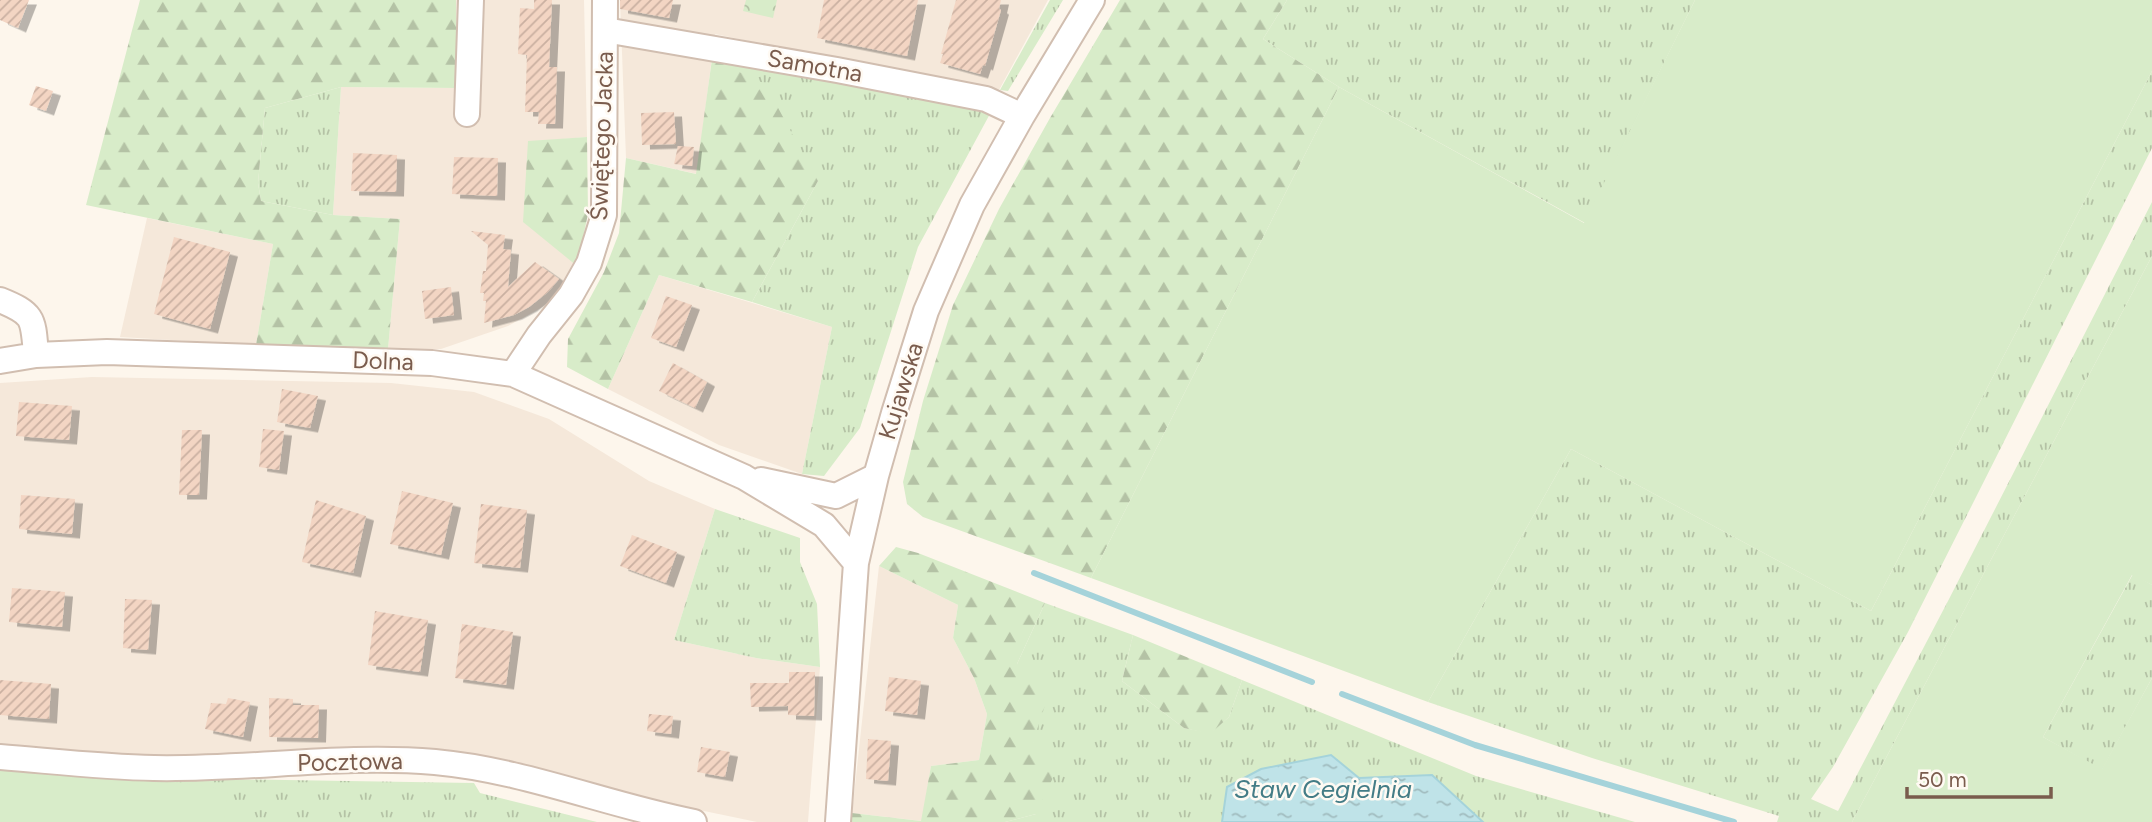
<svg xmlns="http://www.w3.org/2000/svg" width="2152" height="822" viewBox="0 0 2152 822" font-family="Figtree,sans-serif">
<defs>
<pattern id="grass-tufts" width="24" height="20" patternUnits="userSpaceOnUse" patternTransform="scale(1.75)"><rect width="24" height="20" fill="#d8ecc9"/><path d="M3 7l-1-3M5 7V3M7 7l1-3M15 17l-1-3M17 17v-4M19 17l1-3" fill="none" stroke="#b4c2a5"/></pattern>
<pattern id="forest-firs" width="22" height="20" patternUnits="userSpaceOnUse" patternTransform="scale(1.75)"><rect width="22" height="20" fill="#d8ecc9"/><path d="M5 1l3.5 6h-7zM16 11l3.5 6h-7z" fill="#b4c2a5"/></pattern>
<pattern id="park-crowns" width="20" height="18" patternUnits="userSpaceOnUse" patternTransform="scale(1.75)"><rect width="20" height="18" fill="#d8ecc9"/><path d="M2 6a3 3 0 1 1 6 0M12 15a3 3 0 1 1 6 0" fill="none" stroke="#b4c2a5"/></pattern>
<pattern id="water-ripples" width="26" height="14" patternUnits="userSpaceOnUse" patternTransform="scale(1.75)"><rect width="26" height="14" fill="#bfe3e8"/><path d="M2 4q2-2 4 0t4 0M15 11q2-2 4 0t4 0" fill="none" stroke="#a0bbbe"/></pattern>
<pattern id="building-hatch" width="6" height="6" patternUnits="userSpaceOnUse" patternTransform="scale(1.75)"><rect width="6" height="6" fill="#f3d5c3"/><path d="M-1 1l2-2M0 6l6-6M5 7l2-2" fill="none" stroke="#cab0a1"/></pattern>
<filter id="shadow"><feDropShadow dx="8" dy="4.5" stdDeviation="0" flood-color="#0004"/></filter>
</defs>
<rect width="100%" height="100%" fill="#fdf6ec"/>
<path fill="#f5e8da" d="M456,0H584L587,137L528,142L577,266L548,304L508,326L441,349H388L400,219L333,215L341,87L457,88Z
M620,0H1048L999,90L946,82L715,34L697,174L626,158Z
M147,218L273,244L256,345L120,337Z
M659,275L832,327L802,474L719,445L608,389Z
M92,377L391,383L474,392L549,419L649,481L715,509L674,640L756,658L820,667L808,822H757L430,754L174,760L0,748V383Z
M879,566L958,605L953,638L974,678L987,714L979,760L931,766L922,821L852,813Z"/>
<path fill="url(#grass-tufts)" d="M1050,0H1063L1008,91L1000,90Z
M1287,0H1695L1585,223L1339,87L1263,39Z
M712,59L991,112L918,247L860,428L824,476L802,474L832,327L752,302L818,181Z
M2152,71V148L1908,632L1833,767L1811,799L1838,811L1948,601L2152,202V256L1852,822H1777L1779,816L1592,758L1428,702L1571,449L1871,611Z
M341,87L333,215L261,201L258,183L265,108Z
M715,509L800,538V562L817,604L820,667L756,658L674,640Z
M2133,574L2152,585V678L2102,770L2043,737Z
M1045,603L1133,635L1122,681L1184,728L1210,733L1229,717L1242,680L1476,776L1635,822H1483L1432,775L1359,778L1331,755L1261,769L1227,787L1222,822H1005L1036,814L1033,742L1017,664Z
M149,778L474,783L480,793L597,822H143Z"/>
<path fill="url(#forest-firs)" d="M140,0H456L457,88L341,87L265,108L258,183L261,201L333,215L400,219L388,349L256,345L273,244L86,205Z
M1120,0H1287L1263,39L1339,87L1091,578L923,517L907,504L903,482L923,401L953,305L999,209L1050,118Z
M712,59L765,84L818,181L752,302L659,275L608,389L567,367L568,339L604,272L619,233L626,158L696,174Z
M587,137L588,214L577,266L523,222L528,141Z
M896,547L918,553L1045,603L1017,664L1051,687L1033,742L1057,769L1036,814L1005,822H852V813L921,821L931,766L979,760L987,714L974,678L953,638L958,605L879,566Z
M1133,635L1242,680L1229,717L1210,734L1184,728L1122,681Z"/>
<path fill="url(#park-crowns)" d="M746,0H777L773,18L743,11Z"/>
<path fill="#d8ecc9" d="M1695,0H2152V71L1871,611L1571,449L1428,702L1091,578L1339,87L1584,223Z
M2152,256V585L2132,575L2043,737L2102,769L2152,678V822H1852Z
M0,769L149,778L228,790L224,822H0Z"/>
<path fill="url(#water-ripples)" stroke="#a5d3da" stroke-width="2" d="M1331,755L1359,778L1432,775L1483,822H1222L1227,787L1261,769Z"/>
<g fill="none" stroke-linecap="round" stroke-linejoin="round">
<path stroke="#a5d3da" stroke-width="6" d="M1034,573L1312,682
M1342,694L1475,745L1734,822"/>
</g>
<path fill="url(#building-hatch)" filter="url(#shadow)" d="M0,0H29L18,28L0,20Z
M534,0H552L549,67H557L555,124H538L539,112H525L527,55L518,54L520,8L534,9Z
M620,0H673L669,18L620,9Z
M824,0H918L907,56L817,38Z
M956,0H1001L999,9L1001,10L985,66L983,65L980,74L940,63L943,54H941Z
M36,86L53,91L46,111L29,105Z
M674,112L676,144L642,145L641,113Z
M678,146L694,147L692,166L674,164Z
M353,153L397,155L396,192L351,191Z
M454,157L498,158L497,196L452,194Z
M471,231L505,235L503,249L511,250L508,287L535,262L559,279L548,292L529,307L514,315L484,323L486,301H483L484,293H480L483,271H486L488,245Z
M174,237L230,252L210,329L154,314Z
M451,287L454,315L425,319L422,291Z
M666,296L692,305L676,347L651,338Z
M673,363L707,382L695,408L659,391Z
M282,389L318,396L310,428L277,422Z
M19,402L72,406L69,440L16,436Z
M263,429L284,431L279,470L259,467Z
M182,430H202L199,495H179Z
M402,491L453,503L441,555L390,544Z
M21,495L75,499L72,534L19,529Z
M316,500L366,516L353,573L302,562Z
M481,504L527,510L520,568L474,563Z
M632,535L677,552L666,583L620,566Z
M12,588L65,592L62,627L9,622Z
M125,599L152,600L148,650L123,648Z
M375,611L428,620L420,672L368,665Z
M462,624L513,632L506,685L455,678Z
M789,672H815L814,716L788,715V706L751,707L750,683H789Z
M889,677L921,681L917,715L885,711Z
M0,680L51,684L49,719L0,715Z
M228,698L250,702L243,737L205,729L211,703L226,704Z
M269,698L293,699V705H319L318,738L269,737Z
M649,714L673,716L671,734L647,731Z
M868,739L891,741L888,781L866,779Z
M701,747L730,752L725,777L697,772Z"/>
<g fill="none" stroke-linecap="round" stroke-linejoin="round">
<g stroke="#d1beb0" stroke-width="28">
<path id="minor" d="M605,30L837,70L986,99L1022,116
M467,114L471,0
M0,300C35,314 33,319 36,355
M0,361L36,355L107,352L432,363L513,374L744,477L824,525L856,563
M513,374L539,335L571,295L589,263L604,215L605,0
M761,480L836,496L876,476
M0,757C51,761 103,767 154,768C248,770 341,754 435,762C524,770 607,805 694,822
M838,822L856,563L876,476L894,413L926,311L972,205L1022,116L1092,0"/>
</g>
<use href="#minor" stroke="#fff" stroke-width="24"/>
</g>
<g text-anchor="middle" stroke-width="5" stroke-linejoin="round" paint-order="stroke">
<g font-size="24" fill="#7a5c4d" stroke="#fffaf3">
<text transform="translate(815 66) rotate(10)" y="8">Samotna</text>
<text transform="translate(602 136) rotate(-88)" y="8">Świętego Jacka</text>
<text transform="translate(383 361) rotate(2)" y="8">Dolna</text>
<text transform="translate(901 391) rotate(-73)" y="8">Kujawska</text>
<text transform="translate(350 762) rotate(-1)" y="8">Pocztowa</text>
</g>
<g font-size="26" font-style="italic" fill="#437c86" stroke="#fffaf3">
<text x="1323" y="798">Staw Cegielnia</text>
</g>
</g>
<path d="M1907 787v10h144v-10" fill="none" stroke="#7a5c4d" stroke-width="3.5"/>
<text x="1918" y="787" font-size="21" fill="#7a5c4d" stroke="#fffaf3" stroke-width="5" paint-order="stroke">50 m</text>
</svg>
